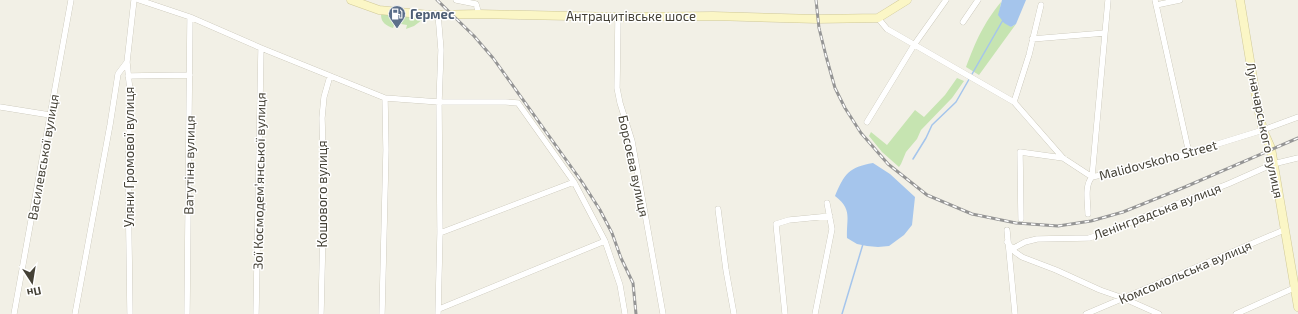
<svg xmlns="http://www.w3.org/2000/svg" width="1298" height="314" viewBox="0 0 1298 314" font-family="'Exo 2',sans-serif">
<rect width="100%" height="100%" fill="#f2f0e6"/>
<path fill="#c6e4b1" d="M1001,2L999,15L1011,27L1016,24L979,75L966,67C976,41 983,24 1001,2Z
M384,13L420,18L422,20L414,26L406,29L407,25L395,23L393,28C387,26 381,23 381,15Z
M957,78L964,81L952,98L921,130L917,139L906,152L901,164L899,167L882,152L869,136L871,132L887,145L915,110L924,117L945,95Z"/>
<path fill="#a5c5ec" d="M1002,0H1026L1016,24L1011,27L1004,23L998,15Z
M873,163L890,174L915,197L912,225L904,235L889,246L878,247L867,246L857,244L847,238C846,218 853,210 835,196C844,174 849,167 873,163Z"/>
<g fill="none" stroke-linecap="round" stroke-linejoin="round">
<path stroke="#a5c5ec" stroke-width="1.5" d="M913,159L926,138L932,125L956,102L1003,20
M842,314L863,244"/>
<g stroke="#bdb9a9" stroke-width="6">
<path id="street" d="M139,0L190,17L261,48L385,98L439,102H506L518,103L574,182L605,241L620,285L625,314
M456,0L476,4L479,14
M1155,0L1189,153
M1156,5L1180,0
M618,17L617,88L620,103L632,141L663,314
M878,18L887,29L1014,102L1063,158L1092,177L1163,161L1263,130L1298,117
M963,22L978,0
M1032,39L1105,33
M128,76L190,75
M1014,102L1029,55L1041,5
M0,107L50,115
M867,122L914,45L946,0
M718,209L726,270L734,314
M1088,214C1088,203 1084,186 1092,177L1108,0
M1021,219L1020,152L1063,158
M1007,230L1015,314
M440,233L574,182
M1007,242L1015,252L1022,257L1056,270L1100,290L1123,298L1159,314
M1012,249L1025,242L1037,239L1089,238L1102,234L1153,213L1228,184L1273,164L1298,158
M439,309L605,241
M14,314L71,0
M75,314L110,125L118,74L127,62
M130,314L128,173L130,91L127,62L134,0
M187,314L190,17
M256,314L261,48
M321,314L324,187L322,118L324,97L330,76
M382,314L386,150L385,98
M438,314L440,233L439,102L441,50L438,14
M785,314L776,224L789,220L830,216
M815,314L832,229L827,203
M1086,314L1284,230
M1236,314L1294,288"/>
</g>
<g stroke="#d0c998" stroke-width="9">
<path id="secondary" d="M351,0L379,10L430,15L479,14L618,17L713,16L817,19L878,18L907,0
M1240,0L1257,103L1263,130L1271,148L1298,307"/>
</g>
<use href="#street" stroke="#fff" stroke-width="5.5"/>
<use href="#secondary" stroke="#fbf6c6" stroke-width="8"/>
<g stroke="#959595" stroke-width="3">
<path id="rail" d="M437,0L474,36L493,58L582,182L600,210L612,233L621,258L633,283L636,314
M816,0L819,28L826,56L835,88L845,108L861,133L888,164L927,195L972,214L1016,223L1058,226L1091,221L1123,212L1185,187L1298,138"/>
</g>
<use href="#rail" stroke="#fff" stroke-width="1.5" stroke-dasharray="4.5" stroke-linecap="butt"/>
</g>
<defs>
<g id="fuel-pin" transform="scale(0.9)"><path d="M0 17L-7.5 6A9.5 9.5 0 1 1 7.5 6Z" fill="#5c6f8a" stroke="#fff"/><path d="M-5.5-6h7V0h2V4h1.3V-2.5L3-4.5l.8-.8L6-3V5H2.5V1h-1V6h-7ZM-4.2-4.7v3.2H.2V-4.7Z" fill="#fff"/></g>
</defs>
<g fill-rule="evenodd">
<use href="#fuel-pin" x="397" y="14"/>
</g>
<g text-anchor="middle" stroke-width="3" stroke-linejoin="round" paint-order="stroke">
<g font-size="13" font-weight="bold" fill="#4e5e75" stroke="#fff" text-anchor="start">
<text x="410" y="19">Гермес</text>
</g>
<g font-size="13" fill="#444136" stroke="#fff">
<text x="631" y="21">Антрацитівське шосе</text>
<text transform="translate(1265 130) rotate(78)" y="5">Луначарського вулиця</text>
<text transform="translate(43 157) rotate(-80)" y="5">Василевської вулиця</text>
<text transform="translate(129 157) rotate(-90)" y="5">Уляни Громової вулиця</text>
<text transform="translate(1158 160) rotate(-15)" y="5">Malidovskoho Street</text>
<text transform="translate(189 165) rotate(-89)" y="5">Ватутіна вулиця</text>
<text transform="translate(634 166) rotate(78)" y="5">Борсоєва вулиця</text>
<text transform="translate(259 181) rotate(-89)" y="5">Зої Космодем’янської вулиця</text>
<text transform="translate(322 194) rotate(-90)" y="5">Кошового вулиця</text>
<text transform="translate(1157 211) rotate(-21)" y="5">Ленінградська вулиця</text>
<text transform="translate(1185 272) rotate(-23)" y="5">Комсомольська вулиця</text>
</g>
</g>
<g transform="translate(32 282) rotate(168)" stroke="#ffffff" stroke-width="3" paint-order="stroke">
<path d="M0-3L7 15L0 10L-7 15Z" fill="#444136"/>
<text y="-6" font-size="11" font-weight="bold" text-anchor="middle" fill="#444136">Пн</text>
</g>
</svg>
